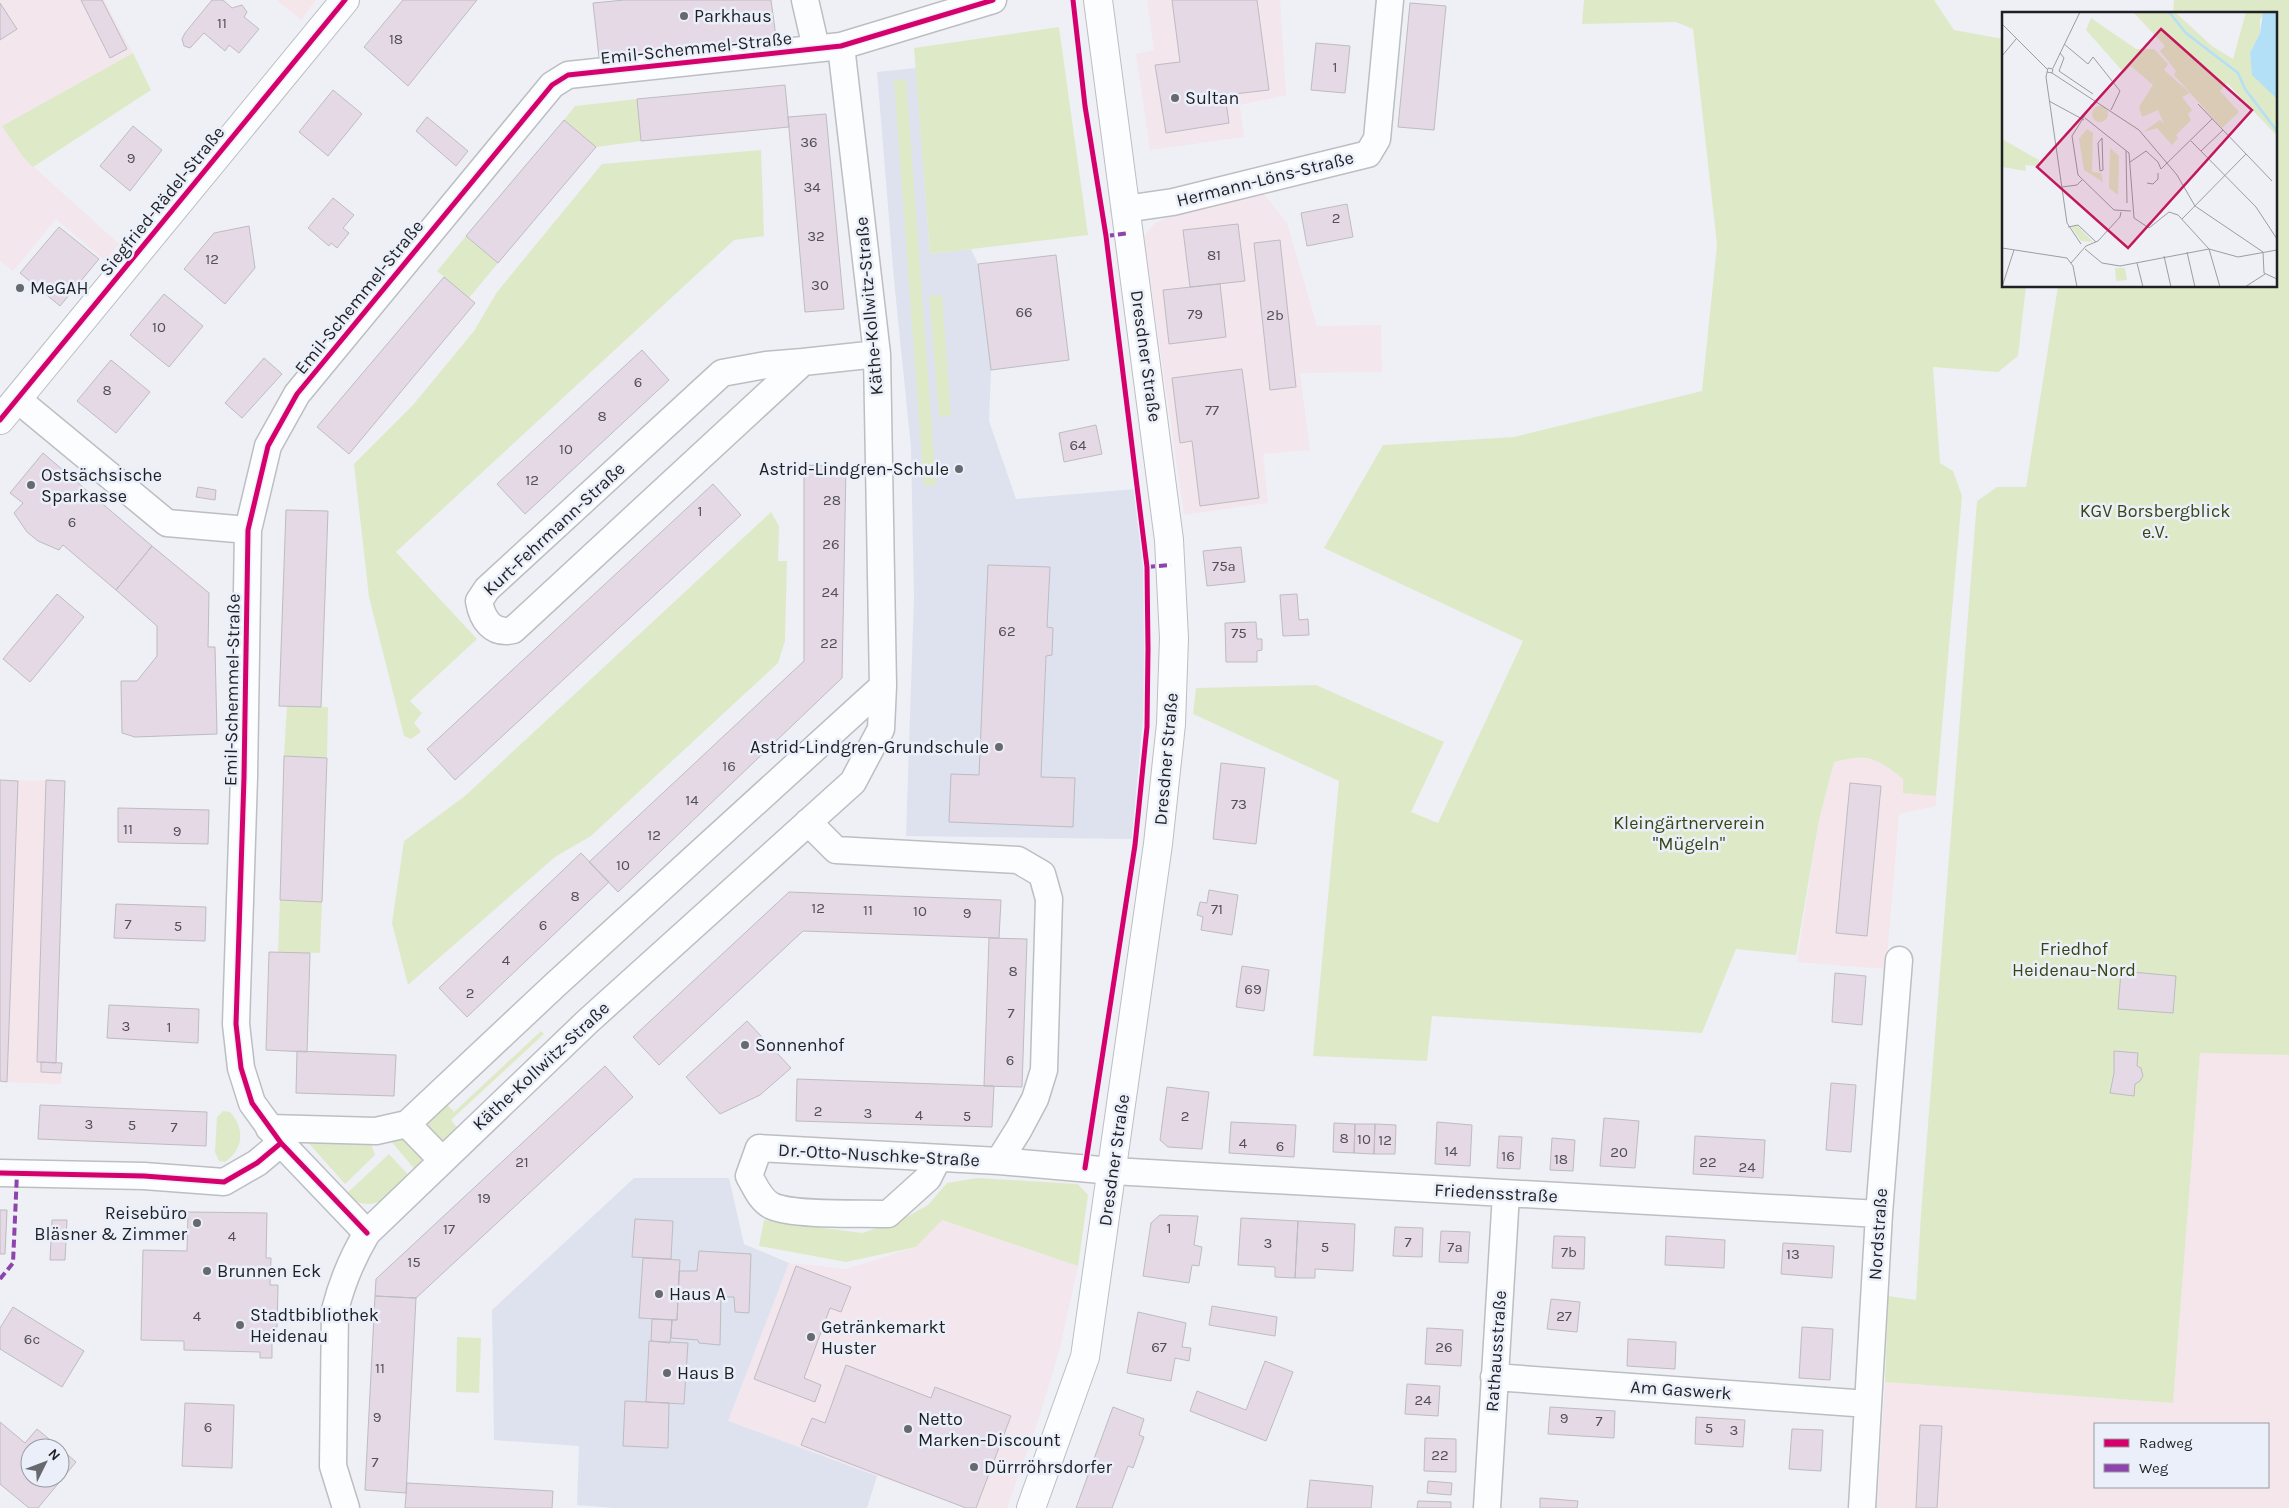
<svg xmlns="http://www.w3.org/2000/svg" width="2289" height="1508" viewBox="0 0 2289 1508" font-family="Karla,sans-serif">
<rect width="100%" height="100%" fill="#eef0f6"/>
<path fill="#f3e6ed" d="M0,0H104L133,53L2,126L23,157L119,244L105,261L56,219L13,271L0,261Z
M1147,0H1280L1286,95L1240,105L1244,137L1150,150L1136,54L1154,50Z
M1263,193L1287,223L1317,326L1381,325L1382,372L1300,373L1310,450L1263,454L1268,503L1184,515L1144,236L1155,223L1185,210Z
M941,1220L1078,1266L1060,1348L1039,1418L1007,1508H966L728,1421L789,1263L846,1269L916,1247Z"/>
<path fill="#f4e6ea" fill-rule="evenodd" d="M277,0H316L301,20Z
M1853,757L1880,761L1903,779V792L1936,796V806L1899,814L1886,969L1797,962L1819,820L1834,761Z
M0,780L65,781L56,1062L62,1063L61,1084L0,1082Z
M2200,1052L2289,1055V1508H1877L1885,1382L2173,1403ZM2095,1424H2268V1487H2095Z"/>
<path fill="#dde2ee" d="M916,68L930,254L971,249L978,264L991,370L989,421L1016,499L1135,489L1143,561L1146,685L1132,839L906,836L914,597L911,448L894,280L877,72Z
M634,1178H729L744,1244L789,1263L728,1421L877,1476L867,1508H614L577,1505L579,1446L494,1440L492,1310Z"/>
<path fill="#deeac7" d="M1584,0H1934L1954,30L2003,39V286H2026L2018,356L1998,372L1933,367L1940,463L1953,471L1962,496L1936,796L1903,793V779C1877,758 1868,753 1834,762L1819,820L1796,955L1736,949L1702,1033L1432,1016L1427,1061L1313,1056L1339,781L1193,714L1196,688L1316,685L1444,742L1411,812L1438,823L1523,641L1324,548L1383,445L1514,437L1702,391L1717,245L1693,29L1676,22L1582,24Z
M2174,0H2289V1055L2200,1053L2173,1403L1885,1382L1888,1296L1916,1300L1921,1214L1977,501L1997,487H2026L2058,286H2275V14H2173Z
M1059,27L1088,235L930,254L914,48Z
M133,53L151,90L33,167L23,157L2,126Z
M906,79L936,485L924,486L894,80Z
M637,99L641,141L596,147L564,120L575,106Z
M761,150L764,236L734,240L396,552L477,639L410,701L422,713L414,723L421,732L411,739L404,736L369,597L354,464L413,405L474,331L497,292L602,164Z
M466,236L498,263L469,298L437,271Z
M942,295L951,416L939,417L929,296Z
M771,512L779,526L778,561H787L785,641L778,663L591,836L555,857L408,985L392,923L404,841L465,796Z
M287,706L328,707L327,758L284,756Z
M280,900L322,902L320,953L278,952Z
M541,1031L544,1034L451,1120L460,1131L445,1142L438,1141L427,1128L430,1117L444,1101L454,1112Z
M223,1111L230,1112C245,1128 244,1149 225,1162L219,1161L215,1152L217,1117Z
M402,1138L407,1140L422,1156L420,1167L416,1171L391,1141Z
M305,1139L370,1141L375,1155L345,1184Z
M389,1154L410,1177C389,1196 374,1216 345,1195Z
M977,1178L1078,1184L1088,1195L1078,1266L942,1220L916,1247L846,1262L759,1246L764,1220L862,1233L901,1220L928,1205L947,1183Z
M457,1337L481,1338L479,1393L456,1392Z"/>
<path fill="#e4d9e5" stroke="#bdbcc0" d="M81,0H102L127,49L110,58Z
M212,0H223L232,8L242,5L247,12L244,17L259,29L239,53L229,45L225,51L204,33L190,48L184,46L182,39L185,33Z
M403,0H477L408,86L364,47Z
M624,0H771L776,37L599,57L593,3Z
M1172,0H1257L1269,90L1225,95L1229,123L1166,133L1155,65L1180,62Z
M0,3L17,29L0,40Z
M1410,3L1446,6L1434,130L1398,127Z
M1316,43L1350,46L1345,93L1311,90Z
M785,85L789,127L641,141L637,99Z
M333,90L362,114L328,156L299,132Z
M826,114L844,309L805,312L788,117Z
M427,117L468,151L456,166L416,131Z
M564,120L596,147L498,263L466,236Z
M133,126L162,150L130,191L100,166Z
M333,198L354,215L343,228L349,233L337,248L331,243L329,246L308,228Z
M1347,204L1353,237L1307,246L1301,213Z
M1238,224L1245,281L1190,287L1183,230Z
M249,226L255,268L225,304L184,269L214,233Z
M59,227L99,259L60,306L20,273Z
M1280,240L1296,387L1270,390L1254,243Z
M1056,255L1069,360L991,370L978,264Z
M444,277L475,303L349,454L317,427Z
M1220,284L1226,337L1169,344L1163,290Z
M164,294L203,326L169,367L130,335Z
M642,350L669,380L525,514L497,484Z
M264,358L282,374L242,418L225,403Z
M111,360L150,392L116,433L77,401Z
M1242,369L1259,498L1200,506L1192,441L1180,443L1172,378Z
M1096,425L1102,454L1064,462L1059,433Z
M43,453L152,546L116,590L63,545L59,550L38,541L27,532L14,513L23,503L10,493Z
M804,465L846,466L842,678L618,892L589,862L804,661Z
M713,484L741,515L455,780L427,749Z
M198,487L216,490L215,500L196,497Z
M286,510L328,511L321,707L279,706Z
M152,546L209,593L208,647H215L217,734L135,737L122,733L121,681H137L157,656V626L116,590Z
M1241,547L1245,582L1207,586L1203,551Z
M988,565L1050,567L1047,627L1053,628L1052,655L1046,656L1041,777L1075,778L1073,827L949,822L951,774L979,775Z
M57,594L84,617L30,682L3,659Z
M1297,594L1299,620L1308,619L1309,635L1283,636L1280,595Z
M1256,622L1257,639H1262V650L1257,651V662H1226L1225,623Z
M284,756L327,758L322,902L280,900Z
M1221,763L1265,768L1256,844L1213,839Z
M0,780L18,781L7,1082L0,1081Z
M46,780L65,781L56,1063L37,1062Z
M1850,783L1881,786L1867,936L1836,933Z
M118,808L209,810L208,844L118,842Z
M581,853L609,882L467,1017L439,988Z
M1209,890L1238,895L1232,935L1201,930L1203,917L1197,915L1200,902L1207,903Z
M789,892L1001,900L999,938L803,931L659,1065L633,1037Z
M116,904L206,907L205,941L114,938Z
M989,938L1027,939L1022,1087L984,1086Z
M269,952L310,953L307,1052L266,1050Z
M1242,966L1269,970L1264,1011L1236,1007Z
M2121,971L2176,976L2173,1013L2118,1009Z
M1835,973L1866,976L1862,1025L1832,1022Z
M109,1005L199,1009L198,1043L107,1038Z
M747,1021L791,1068L760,1095L720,1114L686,1077Z
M297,1051L396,1055L394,1096L296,1093Z
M2114,1051L2138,1053L2137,1066L2141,1068L2143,1076L2140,1081L2135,1084L2134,1096L2110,1093L2114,1073Z
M41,1062L62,1063L61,1073L41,1072Z
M605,1066L633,1097L416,1298L375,1296L376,1279Z
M797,1079L994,1086L992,1127L796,1121Z
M1831,1083L1856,1085L1851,1152L1826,1150Z
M1167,1087L1209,1092L1202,1149L1168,1147L1160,1140Z
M40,1105L207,1112L206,1146L38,1139Z
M1604,1118L1639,1121L1635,1168L1600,1166Z
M1231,1122L1296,1125L1294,1157L1229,1153Z
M1437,1122L1472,1125L1470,1166L1435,1164Z
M1334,1123L1355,1124L1354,1153L1333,1152Z
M1355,1124H1375L1374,1154L1354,1153Z
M1375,1124L1396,1125L1395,1154H1374Z
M1499,1136L1522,1137L1520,1169L1497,1168Z
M1695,1136L1765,1140L1763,1178L1693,1174Z
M1552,1138L1575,1140L1573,1171L1550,1170Z
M0,1210H7L5,1254H0Z
M188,1212L267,1213L266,1258H271L270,1285H278L277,1327H272V1358H260V1352L184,1350V1341L141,1340L143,1250L187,1251Z
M1160,1215L1198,1216L1194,1245L1202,1247L1199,1266L1192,1265L1189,1283L1143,1276L1151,1223Z
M1241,1218L1298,1221L1295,1278L1275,1277V1267L1238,1265Z
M635,1219L673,1221L671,1259L632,1257Z
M52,1220H67L65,1260H50Z
M1298,1221L1355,1224L1353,1271L1315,1269V1278H1295Z
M1395,1227L1423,1228L1422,1257L1393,1256Z
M1441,1231L1470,1232L1468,1263L1439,1262Z
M1554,1236L1585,1237L1584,1269L1552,1268Z
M1666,1236L1725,1240L1724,1268L1665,1265Z
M1783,1243L1834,1246L1832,1278L1781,1274Z
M699,1251L751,1254L749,1313L735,1312L734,1297H721L720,1345L699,1343L698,1340L671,1338L672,1320H677L679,1271H697Z
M643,1258L680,1260L677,1320L639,1318Z
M796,1266L851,1287L841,1312L830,1308L804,1378L821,1385L815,1402L754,1379Z
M375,1296L416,1298L406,1493L365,1490Z
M1551,1299L1580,1302L1577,1332L1547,1329Z
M1212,1306L1277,1317L1275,1336L1209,1325Z
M13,1307L84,1351L62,1387L0,1349V1328Z
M1138,1312L1186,1323L1182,1347L1191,1348L1189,1361L1175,1358L1171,1381L1127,1373Z
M652,1319L672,1320L670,1343L651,1341Z
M1802,1327L1833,1329L1830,1380L1799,1378Z
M1427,1328L1463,1330L1461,1366L1425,1364Z
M1628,1339L1676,1342L1675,1369L1627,1366Z
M649,1341L688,1343L684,1404L646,1402Z
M1265,1361L1293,1372L1266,1441L1190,1411L1197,1391L1246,1410Z
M846,1365L931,1398L935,1387L1011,1416L976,1508H966L801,1445L812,1418L825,1423Z
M1407,1384L1440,1386L1438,1416L1405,1414Z
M625,1401L669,1403L668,1448L623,1446Z
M185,1403L234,1405L232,1468L182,1466Z
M1113,1407L1144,1419L1139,1435L1144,1437L1133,1468L1128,1466L1112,1508H1076Z
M1550,1407L1615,1411L1614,1438L1548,1434Z
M1696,1417L1745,1420L1743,1447L1695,1444Z
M0,1422L25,1443L37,1429L60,1448H30V1478H60V1448L76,1462L38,1508H29L0,1484Z
M1920,1425L1942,1426L1937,1508H1916Z
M1792,1429L1823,1430L1821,1471L1789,1469Z
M1425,1438L1456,1439V1472L1424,1471Z
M1310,1480L1373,1486L1371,1508H1307Z
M1428,1481L1452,1483L1451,1495L1427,1493Z
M407,1483L553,1491L552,1508H405Z
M1540,1498L1578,1501L1577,1508H1540Z
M1418,1501L1451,1502V1508H1417Z"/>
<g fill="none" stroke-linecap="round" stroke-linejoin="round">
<g stroke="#bcbec2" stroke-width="29">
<path id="minor" d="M805,0L816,48
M1125,209L1173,202L1368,154L1377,139L1390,0
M803,362L513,630C492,635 482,619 479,601L487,589L722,373L766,365Z
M803,362L877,354
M17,399L167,523L248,530
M808,822L836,850L1018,860L1042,874L1049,899L1044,1070L1035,1099L1019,1129L999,1161L1113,1171L1879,1214
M407,1124L555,985L883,686
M269,1128L376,1131L407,1124L442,1160
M938,1158L928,1178L888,1214C862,1213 794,1216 772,1206C760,1200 755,1186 749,1176L759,1148L999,1161
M0,1173L144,1176L224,1182L257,1163L281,1143
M367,1233L281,1143L252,1103L241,1068L236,1024L244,777L248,530L268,446L297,394L552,85L568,75L841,46L993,0
M1494,1377L1868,1404
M346,1508L333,1466L335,1310C342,1282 352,1258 367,1233L587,1022L853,782L881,729L883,686L877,354L841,46
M1487,1508L1506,1194
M1862,1508L1879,1214L1899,960"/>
</g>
<g stroke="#bcbec2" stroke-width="30">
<path id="tertiary" d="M0,420L345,0
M1031,1508L1085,1357L1158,844L1171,724L1174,638L1169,540L1098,0"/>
</g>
<use href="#minor" stroke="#fcfdfe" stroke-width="26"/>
<use href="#tertiary" stroke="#fcfdfe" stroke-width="28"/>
<path stroke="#8e44ad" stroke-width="4" stroke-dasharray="8 4" stroke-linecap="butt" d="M1106,236L1129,233
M1147,567L1171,565
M0,1279L13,1263L17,1173"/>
<g stroke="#eaeff9" stroke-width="8">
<path id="cycleway" d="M1073,0L1085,106L1106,236L1147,567L1148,649L1147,727L1135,845L1085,1168
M0,420L345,0
M0,1173L144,1176L224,1182L257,1163L281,1143
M367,1233L281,1143L252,1103L241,1068L236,1024L244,777L248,530L268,446L297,394L552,85L568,75L841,46L993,0"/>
</g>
<use href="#cycleway" stroke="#d6006c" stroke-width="5"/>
</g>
<g fill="#67696d" stroke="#eaeff9" stroke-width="2">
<circle cx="684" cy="16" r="5"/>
<circle cx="1175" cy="98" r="5"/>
<circle cx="20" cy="288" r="5"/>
<circle cx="959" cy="469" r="5"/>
<circle cx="31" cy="485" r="5"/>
<circle cx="999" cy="747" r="5"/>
<circle cx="745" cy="1045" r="5"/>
<circle cx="197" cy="1223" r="5"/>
<circle cx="207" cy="1271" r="5"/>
<circle cx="659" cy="1294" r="5"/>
<circle cx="240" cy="1325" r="5"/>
<circle cx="811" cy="1337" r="5"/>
<circle cx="667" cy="1373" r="5"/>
<circle cx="908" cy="1429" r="5"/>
<circle cx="974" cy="1467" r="5"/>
</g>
<g text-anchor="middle" stroke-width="5" stroke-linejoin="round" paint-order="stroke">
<g font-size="15" fill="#525056">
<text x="222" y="28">11</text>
<text x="396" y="44">18</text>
<text x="1335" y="72">1</text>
<text x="809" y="147">36</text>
<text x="131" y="163">9</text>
<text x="812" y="192">34</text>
<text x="1336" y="223">2</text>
<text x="816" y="241">32</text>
<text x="1214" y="260">81</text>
<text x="212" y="264">12</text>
<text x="820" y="290">30</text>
<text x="1024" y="317">66</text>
<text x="1195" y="319">79</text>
<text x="1275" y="320">2b</text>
<text x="159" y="332">10</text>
<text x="638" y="387">6</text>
<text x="107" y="395">8</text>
<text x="1212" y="415">77</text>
<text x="602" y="421">8</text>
<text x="1078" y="450">64</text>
<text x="566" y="454">10</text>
<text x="532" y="485">12</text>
<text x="832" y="505">28</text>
<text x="700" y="516">1</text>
<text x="72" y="527">6</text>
<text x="831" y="549">26</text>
<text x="1224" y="571">75a</text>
<text x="830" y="597">24</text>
<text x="1007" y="636">62</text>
<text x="1239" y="638">75</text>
<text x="829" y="648">22</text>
<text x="729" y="771">16</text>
<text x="692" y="805">14</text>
<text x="1239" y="809">73</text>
<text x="128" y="834">11</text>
<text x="177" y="836">9</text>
<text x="654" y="840">12</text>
<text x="623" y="870">10</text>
<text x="575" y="901">8</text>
<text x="818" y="913">12</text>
<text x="1217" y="914">71</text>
<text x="868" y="915">11</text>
<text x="920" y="916">10</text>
<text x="967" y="918">9</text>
<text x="128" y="929">7</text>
<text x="543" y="930">6</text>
<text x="178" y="931">5</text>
<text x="506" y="965">4</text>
<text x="1013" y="976">8</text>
<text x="1253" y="994">69</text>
<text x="470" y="998">2</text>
<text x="1011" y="1018">7</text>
<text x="126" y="1031">3</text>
<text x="169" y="1032">1</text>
<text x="1010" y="1065">6</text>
<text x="818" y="1116">2</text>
<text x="868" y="1118">3</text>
<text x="919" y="1120">4</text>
<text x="967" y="1121">5</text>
<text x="1185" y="1121">2</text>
<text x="89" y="1129">3</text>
<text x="132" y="1130">5</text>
<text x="174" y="1132">7</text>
<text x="1344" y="1143">8</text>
<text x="1364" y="1144">10</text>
<text x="1385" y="1145">12</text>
<text x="1243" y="1148">4</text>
<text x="1280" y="1151">6</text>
<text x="1451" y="1156">14</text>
<text x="1619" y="1157">20</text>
<text x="1508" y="1161">16</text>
<text x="1561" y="1164">18</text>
<text x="522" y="1167">21</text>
<text x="1708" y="1167">22</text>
<text x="1747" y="1172">24</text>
<text x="484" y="1203">19</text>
<text x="1169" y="1233">1</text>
<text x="449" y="1234">17</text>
<text x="232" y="1241">4</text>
<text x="1408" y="1247">7</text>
<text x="1268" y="1248">3</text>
<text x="1325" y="1252">5</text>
<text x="1455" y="1252">7a</text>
<text x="1569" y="1257">7b</text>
<text x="1793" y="1259">13</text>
<text x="414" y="1267">15</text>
<text x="197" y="1321">4</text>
<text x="1564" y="1321">27</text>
<text x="32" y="1344">6c</text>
<text x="1159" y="1352">67</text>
<text x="1444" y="1352">26</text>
<text x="380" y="1373">11</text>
<text x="1423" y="1405">24</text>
<text x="377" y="1422">9</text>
<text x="1564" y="1423">9</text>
<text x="1599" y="1426">7</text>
<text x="208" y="1432">6</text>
<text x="1709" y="1433">5</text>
<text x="1734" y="1435">3</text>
<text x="1440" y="1460">22</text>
<text x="375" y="1467">7</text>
</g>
<g font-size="18" fill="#1e2023" stroke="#eaeff9" text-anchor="start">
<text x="694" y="22">Parkhaus</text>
<text x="1185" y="104">Sultan</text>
<text x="30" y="294">MeGAH</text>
<text x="949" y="475" text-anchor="end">Astrid-Lindgren-Schule</text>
<text x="41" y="481">Ostsächsische<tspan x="41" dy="21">Sparkasse</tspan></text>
<text x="989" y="753" text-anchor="end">Astrid-Lindgren-Grundschule</text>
<text x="755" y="1051">Sonnenhof</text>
<text x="187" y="1219" text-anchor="end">Reisebüro<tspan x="187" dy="21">Bläsner &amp; Zimmer</tspan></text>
<text x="217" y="1277">Brunnen Eck</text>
<text x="669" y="1300">Haus A</text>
<text x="250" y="1321">Stadtbibliothek<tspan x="250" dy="21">Heidenau</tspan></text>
<text x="821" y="1333">Getränkemarkt<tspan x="821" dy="21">Huster</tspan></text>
<text x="677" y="1379">Haus B</text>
<text x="918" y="1425">Netto<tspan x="918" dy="21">Marken-Discount</tspan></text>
<text x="984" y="1473">Dürrröhrsdorfer</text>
</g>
<g font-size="18" fill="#1e2023" stroke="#eaeff9">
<text transform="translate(696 48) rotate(-6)" y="6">Emil-Schemmel-Straße</text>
<text transform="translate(1265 179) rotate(-14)" y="6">Hermann-Löns-Straße</text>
<text transform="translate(162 201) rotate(-51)" y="6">Siegfried-Rädel-Straße</text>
<text transform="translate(359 297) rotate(-51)" y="6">Emil-Schemmel-Straße</text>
<text transform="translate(869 306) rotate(-95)" y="6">Käthe-Kollwitz-Straße</text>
<text transform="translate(1146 356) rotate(82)" y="6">Dresdner Straße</text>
<text transform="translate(554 529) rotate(-43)" y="6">Kurt-Fehrmann-Straße</text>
<text transform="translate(232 690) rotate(-89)" y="6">Emil-Schemmel-Straße</text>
<text transform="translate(1166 759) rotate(-85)" y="6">Dresdner Straße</text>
<text transform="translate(541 1066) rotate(-43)" y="6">Käthe-Kollwitz-Straße</text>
<text transform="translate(879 1155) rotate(3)" y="6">Dr.-Otto-Nuschke-Straße</text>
<text transform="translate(1114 1160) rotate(-82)" y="6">Dresdner Straße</text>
<text transform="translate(1496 1193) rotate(3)" y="6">Friedensstraße</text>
<text transform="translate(1878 1234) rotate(-86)" y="6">Nordstraße</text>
<text transform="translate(1496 1351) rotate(-86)" y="6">Rathausstraße</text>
<text transform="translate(1681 1390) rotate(4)" y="6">Am Gaswerk</text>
</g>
<g font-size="18" fill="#384511" stroke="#eaeff9">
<text x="2155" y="517">KGV Borsbergblick<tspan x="2155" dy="21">e.V.</tspan></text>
<text x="1689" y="829">Kleingärtnerverein<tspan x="1689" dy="21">"Mügeln"</tspan></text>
<text x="2074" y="955">Friedhof<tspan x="2074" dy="21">Heidenau-Nord</tspan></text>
</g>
</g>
<g transform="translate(2002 12)">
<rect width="275" height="275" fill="#eef0f6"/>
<path d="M131,0H173L210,34L231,47L244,0H265L258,7V21L248,41L250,62L275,86V124L225,71L218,79L237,100L220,116L172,63L174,59L158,39L163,34ZM89,6L134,37H152L166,52L162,58L188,81L180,85L190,98L186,102L189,108L174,123L176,126L170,133L155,116L141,120L158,108L162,112L156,98L140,105L137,95L151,73L129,54L122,61L84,18ZM90 102a8 8 0 1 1 16 0a8 8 0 1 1-16 0ZM85,117L91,121L90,160L99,161L101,170L82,158L77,127ZM0,127L37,148L35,154L23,153L24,159L0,155ZM108,136L117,144L116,183L107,176ZM75,213L91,230L79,229L69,215ZM113,256H123L125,268L114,269Z" fill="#deeac7"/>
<path d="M275,0V86H274L250,63L248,41L258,21L261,1Z" fill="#b3dff7"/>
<path fill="none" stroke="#b3dff7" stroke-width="2.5" d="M167,0L184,21L236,61L243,77L275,119"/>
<path fill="none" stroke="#9b9da2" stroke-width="1" d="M0,12L45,57M62,32L86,52L91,45L118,79L109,98M58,41L62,46L57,59L91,82M0,44L14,27M51,56L78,0M45,60L50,61L51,57L46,56L44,65L65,211L79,232M50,61L137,118L175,163L193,194L261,240L262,261L275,267M47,89L82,108M90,92L70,124L76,163L112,198L129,199M196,92L270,169M83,106L127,141L132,206L147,216L167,200L176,203L207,237L218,275M100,126L101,158L98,159L96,131ZM189,129L254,195L275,227M124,139L125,191M199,139L221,118M128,150L144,139L156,150L159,157L210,107M145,171L151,172L156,167V161M60,175L75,173L80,168M180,207L244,142M66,215L76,213L94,230M0,236L65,246M83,237L100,251L118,254L207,237L236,245L275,238M185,240L193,275M162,244L169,275M65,246L71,254L75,275M69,251L84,234L96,229L118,205L119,200M135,251L141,275M0,275L12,238M243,275L263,262"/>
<path fill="#c2185b" fill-opacity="0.15" stroke="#c2185b" stroke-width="2.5" d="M159,17L250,98L126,236L35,155Z"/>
<rect width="275" height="275" fill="none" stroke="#1e2023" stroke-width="2.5"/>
</g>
<rect x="2094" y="1423" width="175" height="65" fill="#eaeff9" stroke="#989ca3"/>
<rect x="2104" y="1439" width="25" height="8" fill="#d6006c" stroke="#989ca3"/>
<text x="2139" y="1448" font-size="15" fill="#1e2023">Radweg</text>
<rect x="2104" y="1464" width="25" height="8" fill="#8e44ad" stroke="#989ca3"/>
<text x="2139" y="1473" font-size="15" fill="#1e2023">Weg</text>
<g transform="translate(45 1463) rotate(48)"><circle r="24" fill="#eaeff9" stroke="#989ca3"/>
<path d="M0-4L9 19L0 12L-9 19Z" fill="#67696d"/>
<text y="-8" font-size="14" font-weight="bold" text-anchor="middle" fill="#1e2023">N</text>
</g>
</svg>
